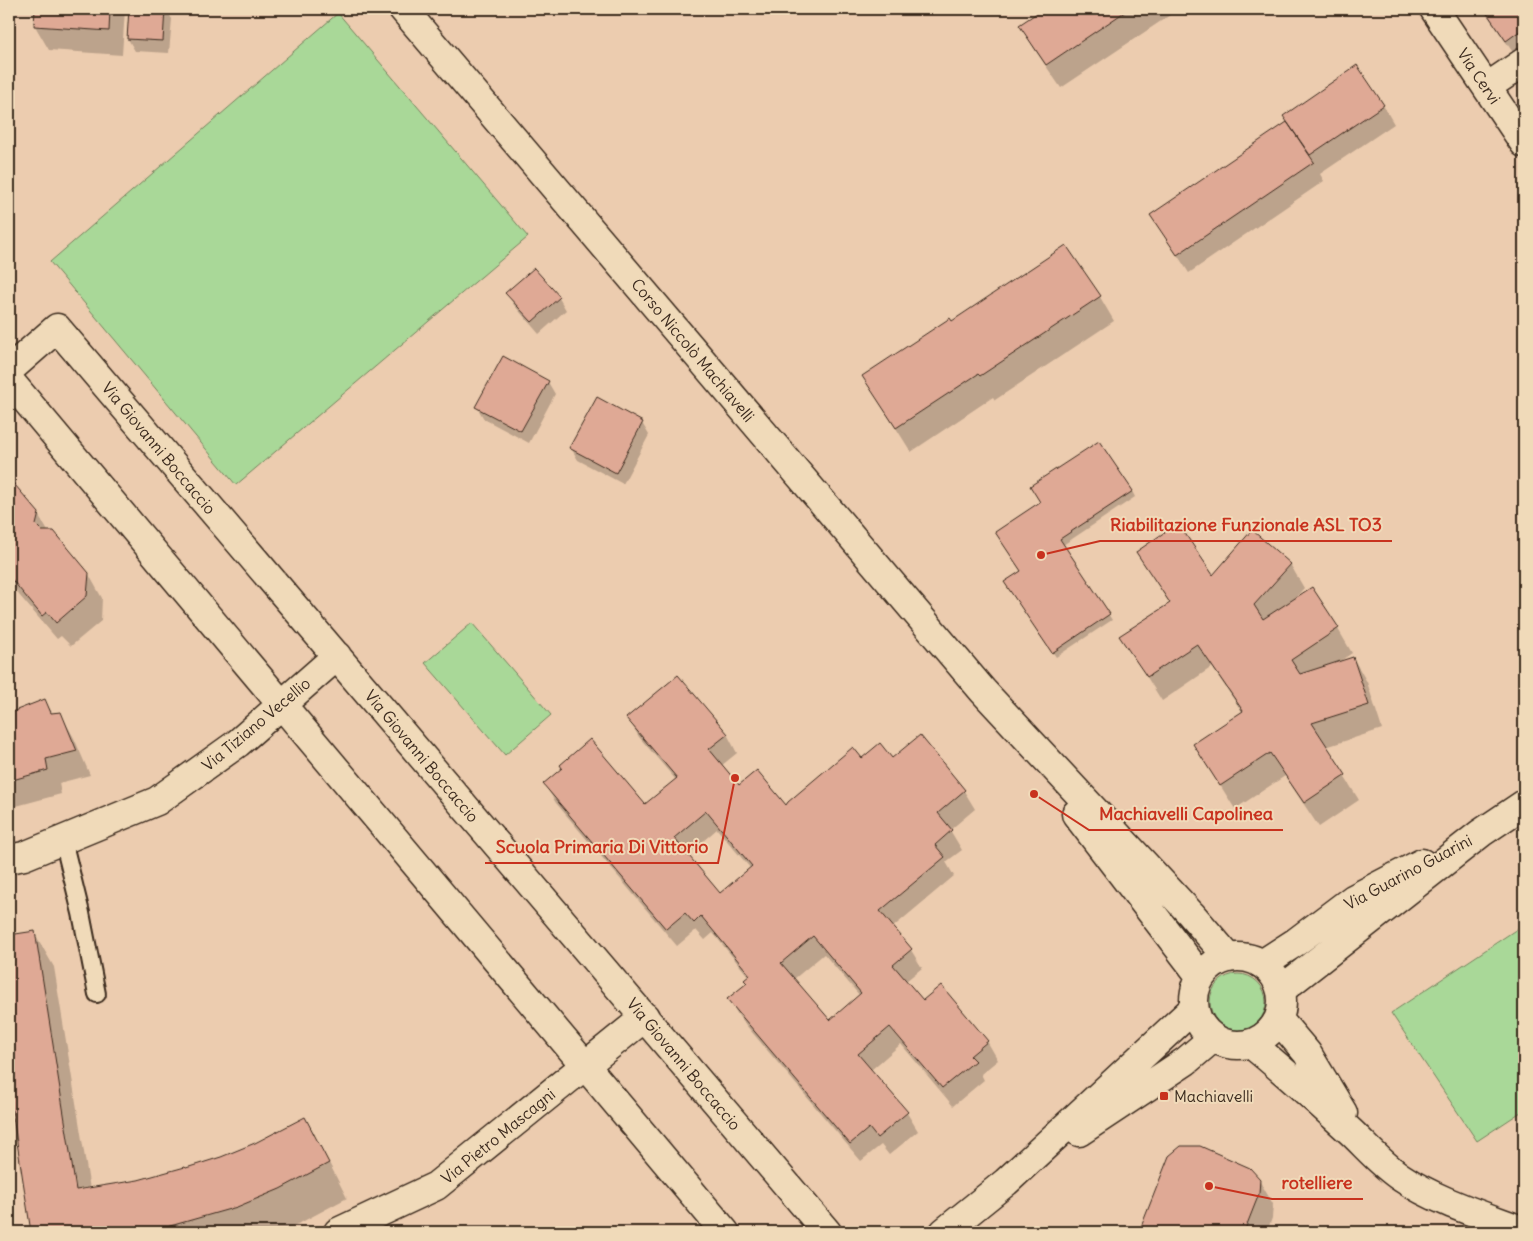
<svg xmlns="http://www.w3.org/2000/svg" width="1533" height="1241" viewBox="0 0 1533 1241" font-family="Delius,sans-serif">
<rect width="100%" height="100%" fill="#ecccaf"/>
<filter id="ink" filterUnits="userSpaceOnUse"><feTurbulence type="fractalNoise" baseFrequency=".02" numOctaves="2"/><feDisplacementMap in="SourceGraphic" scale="10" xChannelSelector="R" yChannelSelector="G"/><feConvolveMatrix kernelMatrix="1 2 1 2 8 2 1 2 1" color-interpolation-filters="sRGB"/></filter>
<g filter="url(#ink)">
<path fill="#a9d898" stroke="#72815b" d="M338,13L528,237L236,485L50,262Z
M472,623L551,715L505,755L425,663Z
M1523,925L1524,928V1110L1477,1141L1391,1013Z
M1210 1002a28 28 0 1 1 56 0a28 28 0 1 1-56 0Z"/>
<path fill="#0003" fill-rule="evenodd" d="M37,9H125L122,55L49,50L35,26Z
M130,9H166L172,19L169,53L135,51L128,39Z
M1046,9H1179L1061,88L1035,50L1021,26Z
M1483,9H1524V62L1521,64Z
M1383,105L1394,124L1320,174L1324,181L1189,273L1152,216L1288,123Z
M1066,247L1100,297L1114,321L995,400L993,397L911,452L864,377L952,323Z
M507,293L559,298L566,310L539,334L514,305Z
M548,382L555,394L529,443L484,419L477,407Z
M642,423L649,435L623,484L578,460L571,448Z
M9,480L38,514L49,533L88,573L102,598L101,621L71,646L61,636L57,639L19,595L10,579L9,580Z
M1132,491L1135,497L1063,545L1112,620L1056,657L1009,588L1023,571L1000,538Z
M1137,552L1213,577L1290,564L1304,588L1295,598L1311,589L1338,629L1352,653L1339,662L1353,658L1367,682L1382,729L1326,747L1359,800L1319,827L1285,776L1235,809L1195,745L1243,713L1212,667L1162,701L1121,636L1170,604Z
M45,701L53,714L60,713L74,738L90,775L59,783L61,794L9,808V715Z
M628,718L727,734L737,753L721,766L739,787L787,807L862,759H892L919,737L964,791L975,809L950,830L962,850L946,862L954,876L892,928L911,950L922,968L906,981L923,1002L987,1041L998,1060L981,1074L984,1080L953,1106L901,1044L871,1070L907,1113L918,1131L889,1155L881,1145L861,1161L740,1018L729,1000L748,984L749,977L713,933L705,940L696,930L677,946L556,803L545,785L645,806L676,780L639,737ZM717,829L751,869L720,894L687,855ZM824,954L860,996L829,1021L794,979Z
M34,932L54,967L90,1189L324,1153L347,1198L300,1223L278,1232H33L9,1083V936Z
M1170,1157L1259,1180L1273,1204L1272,1218L1267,1232H1140Z"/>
<path fill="#dfa995" stroke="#3b2a1e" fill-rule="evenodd" d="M35,9H110L109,31L34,26Z
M129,9H165L163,41L127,39Z
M1043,9H1129L1046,65L1019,25Z
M1484,9H1524V28L1506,41Z
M1357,65L1384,105L1310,155L1283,116Z
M1287,122L1314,162L1177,255L1150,215Z
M1066,245L1101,296L980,376L978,374L896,428L862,376L950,318L952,321Z
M534,268L560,297L532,322L505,293Z
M503,356L549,381L521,431L475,407Z
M597,397L643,422L616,473L569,448Z
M1099,441L1133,491L1060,539L1110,614L1052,653L1004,582L1021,571L995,532L1040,502L1030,486Z
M9,478L39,513L36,525L42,531H54L89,573L87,596L56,623L47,612L42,616L9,576Z
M1178,523L1213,575L1252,530L1291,564L1254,605L1263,619L1312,587L1339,628L1291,660L1300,674L1353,657L1369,705L1312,723L1346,775L1304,803L1270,753L1220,786L1193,744L1243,711L1197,644L1147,677L1119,636L1170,603L1136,552Z
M678,675L728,734L709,749L739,785L757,770L786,805L788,802L853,747L862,758L880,743L892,758L920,735L965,790L938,813L952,830L935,845L945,857L880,911L912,949L893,965L923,1000L941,985L988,1041L970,1056L975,1061L942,1088L890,1027L858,1054L908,1112L877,1138L869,1128L850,1144L727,999L747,983L744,980L750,975L701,916L694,923L685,913L666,929L543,784L562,768L560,765L590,739L645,804L677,778L626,718ZM706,811L752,866L720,893L674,838ZM813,936L861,993L830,1020L781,963Z
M45,699L51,713L61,712L77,751L46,759L48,770L9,781V713Z
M35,931L76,1190L138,1180L185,1167L186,1168L221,1157L255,1143L305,1117L329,1163L280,1189L237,1207L149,1232L147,1229L136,1231V1232H31L9,1091V935Z
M1181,1146H1200L1250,1168L1260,1179L1259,1194L1244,1232H1139L1169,1156Z"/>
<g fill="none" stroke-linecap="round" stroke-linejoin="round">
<g stroke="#3b2a1e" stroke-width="20">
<path id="service" d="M63,840L81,913L97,994"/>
</g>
<g stroke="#3b2a1e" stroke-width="31">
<path id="minor" d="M1434,9L1524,143
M1487,87L1524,62
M9,370L57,328L827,1232
M9,380L725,1232
M9,859L24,856L157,801L238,743L337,656
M1262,964L1296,942L1353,899L1422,863
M1281,990L1481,833L1524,804
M1079,1132L1186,1061L1213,1038
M338,1232L436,1186L645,1017
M944,1232L1006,1182L1194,1008"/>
</g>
<g stroke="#3b2a1e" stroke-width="31">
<path id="tertiary" d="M403,9L983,691L1191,914L1229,958
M1076,814L1201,977
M1194 1001a44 44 0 1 1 88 0a44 44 0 1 1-88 0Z
M1279,1020L1307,1053L1343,1113
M1251,1044C1286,1072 1318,1102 1351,1132C1368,1148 1382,1165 1402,1178C1436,1201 1485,1216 1524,1231"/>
</g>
<use href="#service" stroke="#f0dab9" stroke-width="16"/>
<use href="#minor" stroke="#f0dab9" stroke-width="28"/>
<use href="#tertiary" stroke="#f0dab9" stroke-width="28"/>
</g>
</g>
<rect fill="#c8321e" stroke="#f0dab9" stroke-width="2" x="1159" y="1091" width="10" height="10" rx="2.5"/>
<g text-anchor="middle" stroke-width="4" stroke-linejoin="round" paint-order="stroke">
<g font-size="16" fill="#3b2a1e" stroke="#f0dab9">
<text transform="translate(1479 76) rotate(56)" y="6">Via Cervi</text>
<text transform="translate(693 350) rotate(50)" y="6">Corso Niccolò Machiavelli</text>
<text transform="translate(159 448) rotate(50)" y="6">Via Giovanni Boccaccio</text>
<text transform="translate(256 724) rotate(-40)" y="6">Via Tiziano Vecellio</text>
<text transform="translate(422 756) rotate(50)" y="6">Via Giovanni Boccaccio</text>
<text transform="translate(1408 872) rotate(-28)" y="6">Via Guarino Guarini</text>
<text transform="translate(684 1064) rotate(50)" y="6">Via Giovanni Boccaccio</text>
<text transform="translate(498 1136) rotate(-39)" y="6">Via Pietro Mascagni</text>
</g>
<g font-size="16" fill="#3b2a1e" stroke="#f0dab9" text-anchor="start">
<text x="1174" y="1102">Machiavelli</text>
</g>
</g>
<path fill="none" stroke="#c8321e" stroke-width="2" d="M1041 555L1100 541H1392M1034 794L1089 830H1283M735 778L718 863H485M1209 1186L1272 1199H1363"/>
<g fill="#c8321e" stroke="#f0dab9" stroke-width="2">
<circle cx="1041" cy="555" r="5"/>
<circle cx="1034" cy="794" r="5"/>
<circle cx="735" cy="778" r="5"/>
<circle cx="1209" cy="1186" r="5"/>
</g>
<g font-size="18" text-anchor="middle" font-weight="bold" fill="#c8321e" stroke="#f0dab9" stroke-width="4" stroke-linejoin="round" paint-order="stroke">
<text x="1246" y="531">Riabilitazione Funzionale ASL TO3</text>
<text x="1186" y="820">Machiavelli Capolinea</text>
<text x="602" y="853">Scuola Primaria Di Vittorio</text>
<text x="1317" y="1189">rotelliere</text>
</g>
<rect width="1533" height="1241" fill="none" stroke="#f0dab9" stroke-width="30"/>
<rect x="15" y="15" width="1503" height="1211" fill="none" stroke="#3b2a1e" stroke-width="2" filter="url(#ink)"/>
</svg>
